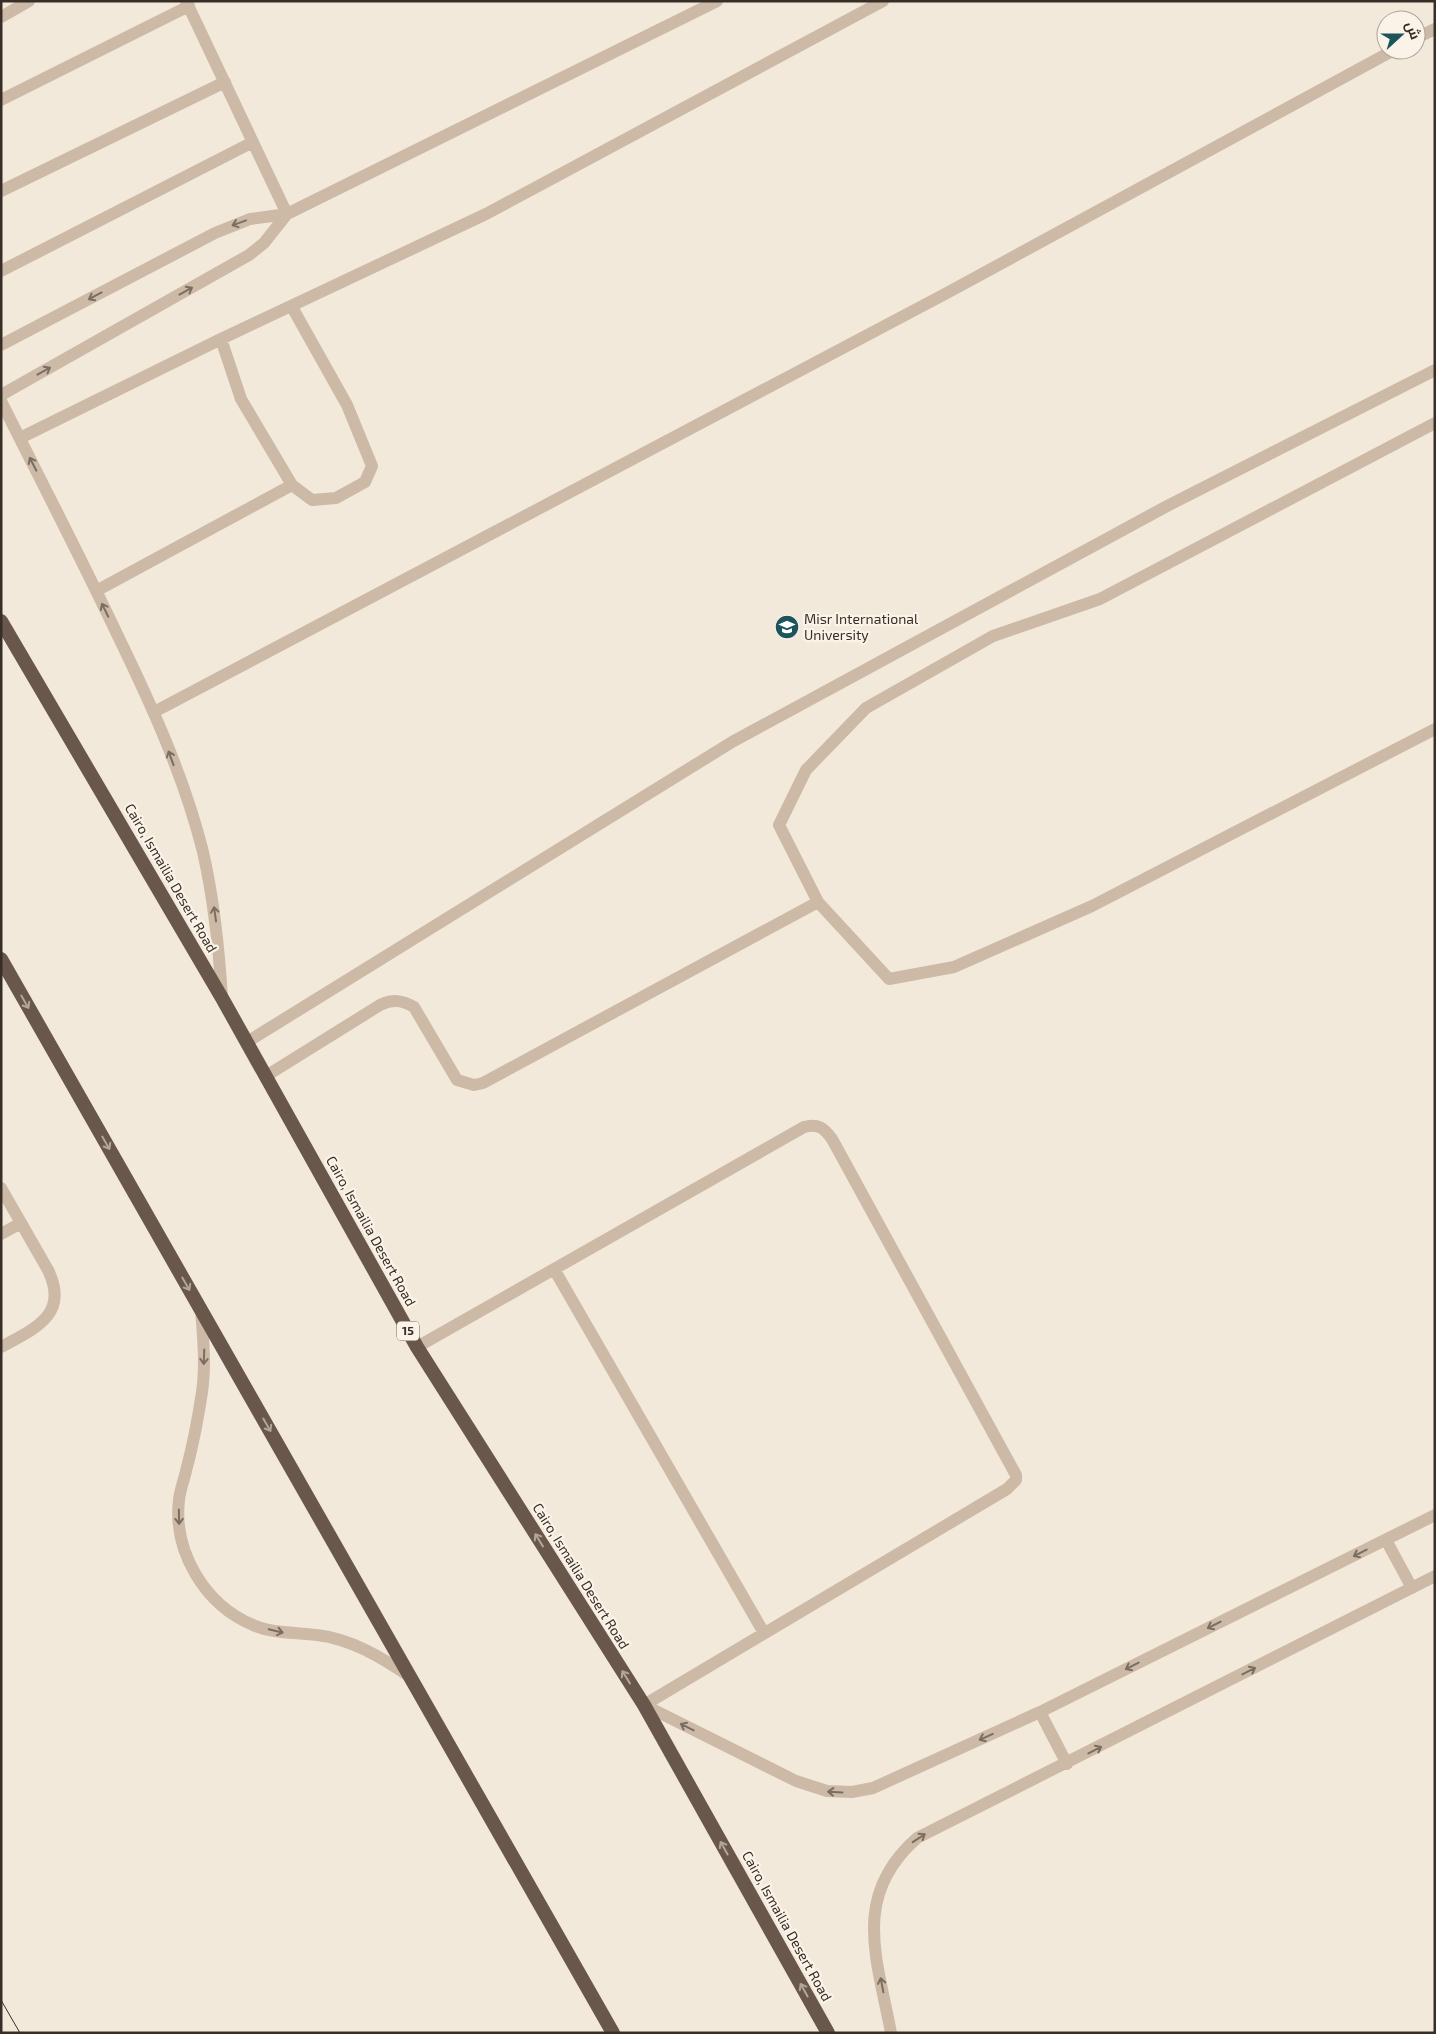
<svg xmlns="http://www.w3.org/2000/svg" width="1436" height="2034" viewBox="0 0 1436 2034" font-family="'Exo 2',Cairo,sans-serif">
<rect width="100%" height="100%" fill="#f3e9db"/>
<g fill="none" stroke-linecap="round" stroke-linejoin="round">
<path stroke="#ccbaa7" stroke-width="12" d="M186,1L287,214
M1,17L29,1
M1416,38L1435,29
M1,100L189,6
M1,191L225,82
M1,271L253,142
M292,307L347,405L372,466L365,482L336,498L312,500L292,485
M1,345L215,233L250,219L287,214L717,1
M1,395L249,255L264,243L287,214
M1,401C40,479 80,556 117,634C151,704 184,776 203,852C214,900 219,948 222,998
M1435,423L1100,599L993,636L866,708L806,770L779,825L818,902L889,979L954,967L1092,906L1435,729
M20,438L221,339
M96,591L292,485L241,399L221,339L486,214L883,1
M154,712L945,294L1394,50
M247,1042L732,742L1169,505L1435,370
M266,1076L380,1005C393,999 402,1000 414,1007L457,1080L474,1085L483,1083L818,902
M1,1188L48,1270C70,1315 34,1329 1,1347
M1,1234L21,1223
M554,1269L764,1633
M201,1309C203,1337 206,1365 202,1392C198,1419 193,1445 186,1471C184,1480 180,1490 179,1500C173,1552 205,1605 253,1625C273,1634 296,1632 317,1635C351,1639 381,1657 409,1676
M417,1347L804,1127C818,1123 824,1128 832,1139L1016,1475V1480L1007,1489L644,1705"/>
<path stroke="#ccbaa7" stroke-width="12" d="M1386,1540L1412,1588
M644,1705L796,1781L827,1791L852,1792L873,1788L1040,1712L1435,1515
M1040,1712L1067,1764
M891,2033C877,1958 851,1896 917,1838L1435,1576"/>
<path stroke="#6a574b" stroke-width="14" d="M1,621L222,998L417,1347L644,1705L828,2033
M1,959L613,2033"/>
<path stroke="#382e28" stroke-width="1" d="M1,2000L20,2033"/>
</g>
<defs><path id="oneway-shaft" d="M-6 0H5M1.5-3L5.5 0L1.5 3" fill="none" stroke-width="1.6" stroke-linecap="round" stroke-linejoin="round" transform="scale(1.25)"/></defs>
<g stroke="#7b6d61">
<use href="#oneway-shaft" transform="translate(239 223) rotate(160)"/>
<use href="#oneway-shaft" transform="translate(186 291) rotate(-29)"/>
<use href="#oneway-shaft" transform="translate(95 296) rotate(152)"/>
<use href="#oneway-shaft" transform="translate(44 371) rotate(-29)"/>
<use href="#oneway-shaft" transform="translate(33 464) rotate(-117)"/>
<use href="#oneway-shaft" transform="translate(105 610) rotate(-116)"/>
<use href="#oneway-shaft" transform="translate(171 758) rotate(-110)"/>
<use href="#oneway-shaft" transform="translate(215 914) rotate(-98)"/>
<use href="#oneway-shaft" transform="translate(204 1357) rotate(92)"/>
<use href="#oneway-shaft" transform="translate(179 1517) rotate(89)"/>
<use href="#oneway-shaft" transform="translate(1360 1553) rotate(153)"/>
<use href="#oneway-shaft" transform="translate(1214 1625) rotate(153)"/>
<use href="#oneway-shaft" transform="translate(276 1631) rotate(13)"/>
<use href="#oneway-shaft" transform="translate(1132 1666) rotate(153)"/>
<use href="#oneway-shaft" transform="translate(1249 1671) rotate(-27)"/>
<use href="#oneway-shaft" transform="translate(687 1727) rotate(-153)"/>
<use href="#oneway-shaft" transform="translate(986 1737) rotate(156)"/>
<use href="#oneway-shaft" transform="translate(1095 1750) rotate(-27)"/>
<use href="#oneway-shaft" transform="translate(835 1792) rotate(-177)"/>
<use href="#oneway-shaft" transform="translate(919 1838) rotate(-33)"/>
<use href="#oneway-shaft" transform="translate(882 1985) rotate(-101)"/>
</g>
<g stroke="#b2a59a">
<use href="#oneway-shaft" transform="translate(25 1002) rotate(60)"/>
<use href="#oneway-shaft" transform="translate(106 1143) rotate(60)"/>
<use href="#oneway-shaft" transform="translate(186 1284) rotate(60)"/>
<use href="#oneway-shaft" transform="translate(267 1425) rotate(60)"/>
<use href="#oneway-shaft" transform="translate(539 1540) rotate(-122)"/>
<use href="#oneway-shaft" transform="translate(626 1677) rotate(-122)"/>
<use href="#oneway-shaft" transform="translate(724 1848) rotate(-119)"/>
<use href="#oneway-shaft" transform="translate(804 1990) rotate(-119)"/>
</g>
<defs>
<g id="university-disc" transform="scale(1.25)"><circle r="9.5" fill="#1b545c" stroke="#fbf3e8"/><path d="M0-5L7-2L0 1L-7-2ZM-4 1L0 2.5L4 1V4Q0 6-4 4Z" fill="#fff"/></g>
</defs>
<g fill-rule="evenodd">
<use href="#university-disc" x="787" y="627"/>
</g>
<g text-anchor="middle" stroke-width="4.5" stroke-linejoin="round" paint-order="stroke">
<rect fill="#fbf3e8" stroke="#726962" stroke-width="1" x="397" y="1321.5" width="22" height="19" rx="4"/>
<g font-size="12" font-weight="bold" fill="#382e28">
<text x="408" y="1335">15</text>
</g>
<g font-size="14" fill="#382e28" stroke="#fbf3e8" text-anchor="start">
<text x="804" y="624">Misr International<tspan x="804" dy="16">University</tspan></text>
</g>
<g font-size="14" fill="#382e28" stroke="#fbf3e8">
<text transform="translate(171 878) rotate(60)" y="5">Cairo, Ismailia Desert Road</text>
<text transform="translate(371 1231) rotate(61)" y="5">Cairo, Ismailia Desert Road</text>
<text transform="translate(581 1576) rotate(58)" y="5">Cairo, Ismailia Desert Road</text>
<text transform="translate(787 1926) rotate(61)" y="5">Cairo, Ismailia Desert Road</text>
</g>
</g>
<rect width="1436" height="2034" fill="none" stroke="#382e28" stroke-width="5"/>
<g transform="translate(1401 35) rotate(69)"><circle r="24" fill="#fbf3e8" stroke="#ada49b"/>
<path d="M0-4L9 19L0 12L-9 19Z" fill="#1b545c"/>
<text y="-8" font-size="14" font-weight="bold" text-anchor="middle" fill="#382e28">ش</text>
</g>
</svg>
